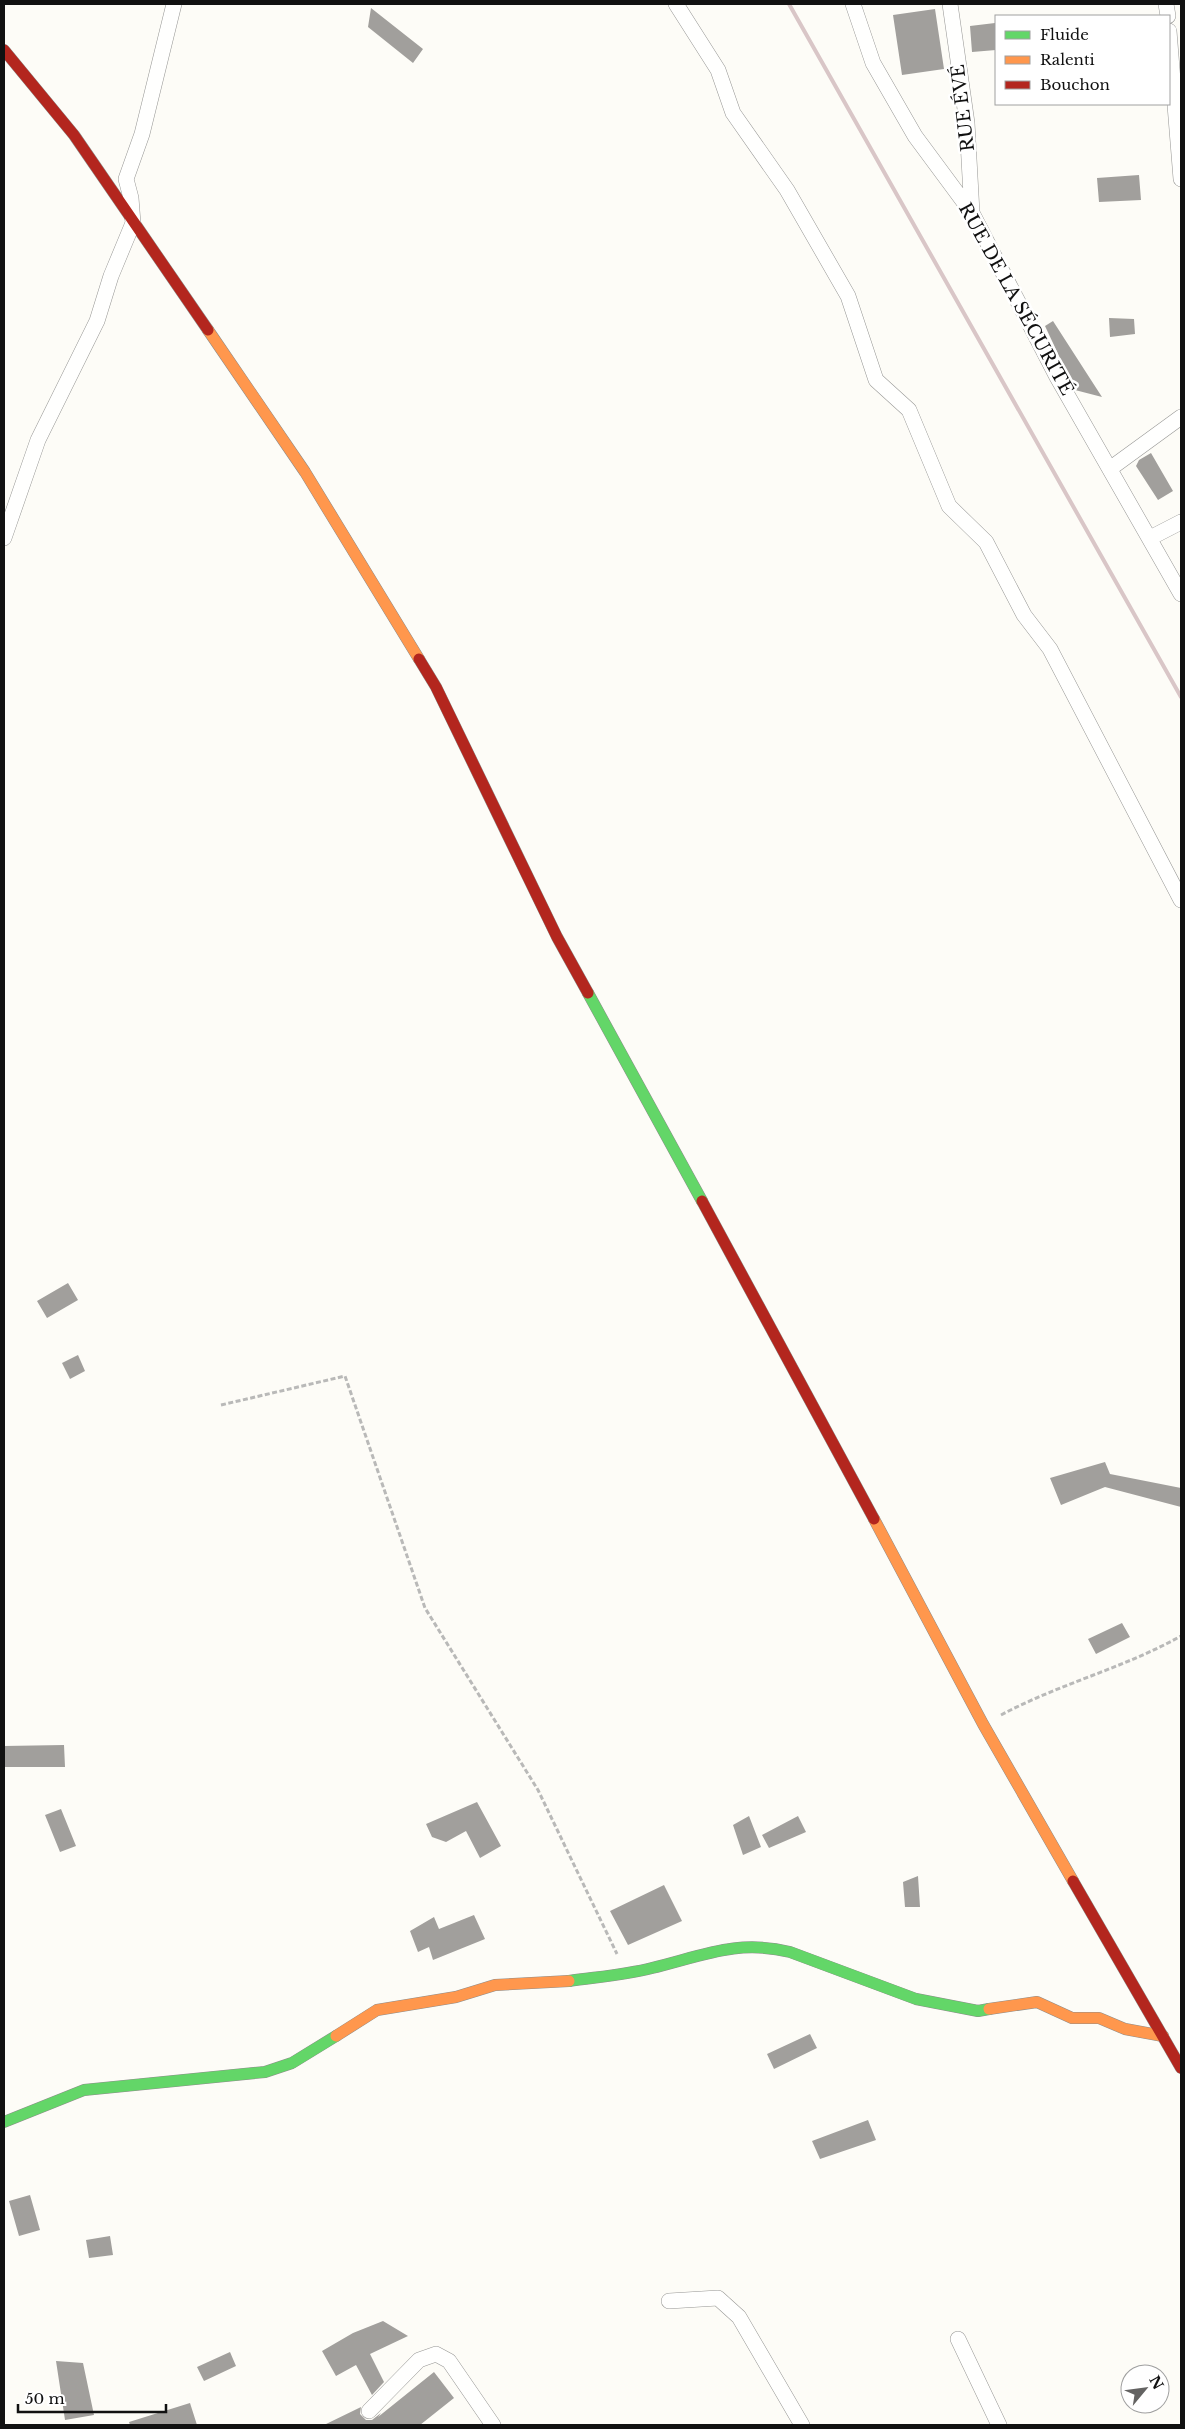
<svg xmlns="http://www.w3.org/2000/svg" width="1185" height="2429" viewBox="0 0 1185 2429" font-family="'Libre Baskerville',serif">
<rect width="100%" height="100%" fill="#fdfcf7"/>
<path fill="#a19f9c" d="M371,8L423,49L413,63L368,27Z
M935,9L944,69L902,75L893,15Z
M995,23L996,50L972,52L970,26Z
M1139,175L1141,200L1099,202L1097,178Z
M1109,318L1134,319L1135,334L1110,337Z
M1053,321L1091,380L1102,397L1075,390L1045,326Z
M1151,453L1173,491L1158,500L1136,466L1139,460Z
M68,1283L78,1300L47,1318L37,1301Z
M78,1355L85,1371L70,1379L62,1363Z
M1105,1462L1110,1474L1181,1488V1507L1105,1487L1061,1505L1050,1478Z
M1122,1623L1130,1637L1096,1654L1088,1639Z
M64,1745L65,1767H4V1746Z
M477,1802L501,1846L480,1858L466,1831L446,1842L432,1837L426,1824Z
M61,1809L76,1846L60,1852L45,1815Z
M749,1816L761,1847L743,1855L733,1825Z
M798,1816L806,1832L769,1848L762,1835Z
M918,1876L920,1907H905L903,1882Z
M664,1885L682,1921L628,1945L610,1911Z
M474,1915L485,1939L433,1960L429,1947L418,1952L410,1931L434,1917L439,1929Z
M810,2034L817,2048L774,2069L767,2054Z
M868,2120L876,2140L820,2159L812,2141Z
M30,2195L40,2230L19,2236L9,2201Z
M110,2236L113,2255L89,2258L86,2240Z
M383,2321L408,2336L370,2354L384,2382L372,2395L356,2365L336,2376L322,2351L353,2333Z
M230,2352L236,2366L204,2381L197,2367Z
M56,2361L83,2363L94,2415L65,2420Z
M434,2372L454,2398L420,2425H324L361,2407L360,2414L366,2420H372L381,2413L378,2417Z
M190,2403L197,2425H130L129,2422Z"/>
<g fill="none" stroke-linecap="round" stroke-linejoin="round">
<g stroke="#979795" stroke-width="16">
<path id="street" d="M676,4L718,70L733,113L787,190L848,296L876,380L909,410L949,506L986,542L1024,615L1050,649L1181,900
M853,4L873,63L915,136L972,213L1057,377L1181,594
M950,4L967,123L972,213
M1166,4L1168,16
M1169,31L1181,179
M1111,468L1181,417
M4,538L38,440L97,321L111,276L133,223L131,198L126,179L142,134L174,4
M1150,538L1181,522
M669,2301L718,2298L739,2317L802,2425
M958,2339L999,2425
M369,2411L419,2360L436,2354L449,2361L493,2425"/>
</g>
<g stroke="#8e8d8b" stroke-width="12">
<path id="fast" d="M588,993L702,1201
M569,1981C596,1977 625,1975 652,1968C702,1956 737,1939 790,1952L916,1999L978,2011L989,2009
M4,2122L84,2090L265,2072L292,2063L336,2036"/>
</g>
<g stroke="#8e8d8b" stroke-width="12">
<path id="slow" d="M208,330L305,472L419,659
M874,1519L983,1724L1073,1881
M989,2009L1037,2002L1072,2018H1099L1125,2029L1163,2036
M336,2036L377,2010L456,1997L495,1985L569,1981"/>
</g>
<g stroke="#8e8d8b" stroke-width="12">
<path id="jam" d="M4,50L74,135L208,330
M419,659L436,687L557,937L588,993
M702,1201L874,1519
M1073,1881L1181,2068"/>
</g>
<path stroke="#b9b9b8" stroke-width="3" stroke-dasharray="5 2.5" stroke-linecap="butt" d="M221,1405L345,1376L425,1608L538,1790L617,1954
M1001,1715C1059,1684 1124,1668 1181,1636"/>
<use href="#street" stroke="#fffffe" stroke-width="15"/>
<use href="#fast" stroke="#63d668" stroke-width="11"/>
<use href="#slow" stroke="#ff974d" stroke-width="11"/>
<use href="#jam" stroke="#b3261e" stroke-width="11"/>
<path stroke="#d9c6c7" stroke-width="4" d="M789,4L1181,697"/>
</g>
<g text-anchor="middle" stroke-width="5" stroke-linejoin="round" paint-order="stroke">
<g font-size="18" fill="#111" stroke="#fff">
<text transform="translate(963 108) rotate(-97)" y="6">RUE ÉVÉ</text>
<text transform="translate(1016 299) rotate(61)" y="6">RUE DE LA SÉCURITÉ</text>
</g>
</g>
<rect width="1185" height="2429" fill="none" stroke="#111111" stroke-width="10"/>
<rect x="995" y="15" width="175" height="90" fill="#ffffff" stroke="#a0a0a0"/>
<rect x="1005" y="31" width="25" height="8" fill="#63d668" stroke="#a0a0a0"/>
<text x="1040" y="40" font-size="15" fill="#111111">Fluide</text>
<rect x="1005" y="56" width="25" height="8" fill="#ff974d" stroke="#a0a0a0"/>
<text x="1040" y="65" font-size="15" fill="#111111">Ralenti</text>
<rect x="1005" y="81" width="25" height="8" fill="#b3261e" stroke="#a0a0a0"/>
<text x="1040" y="90" font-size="15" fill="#111111">Bouchon</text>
<g transform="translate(1145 2389) rotate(61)"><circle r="24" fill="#ffffff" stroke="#a0a0a0"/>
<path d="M0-4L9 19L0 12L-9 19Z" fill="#646362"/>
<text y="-8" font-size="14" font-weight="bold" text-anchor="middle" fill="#111111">N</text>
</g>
<path d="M18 2404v8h148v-8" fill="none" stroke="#111111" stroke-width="2.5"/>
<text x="25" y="2404" font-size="15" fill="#111111" stroke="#ffffff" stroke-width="4" paint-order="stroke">50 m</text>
</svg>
